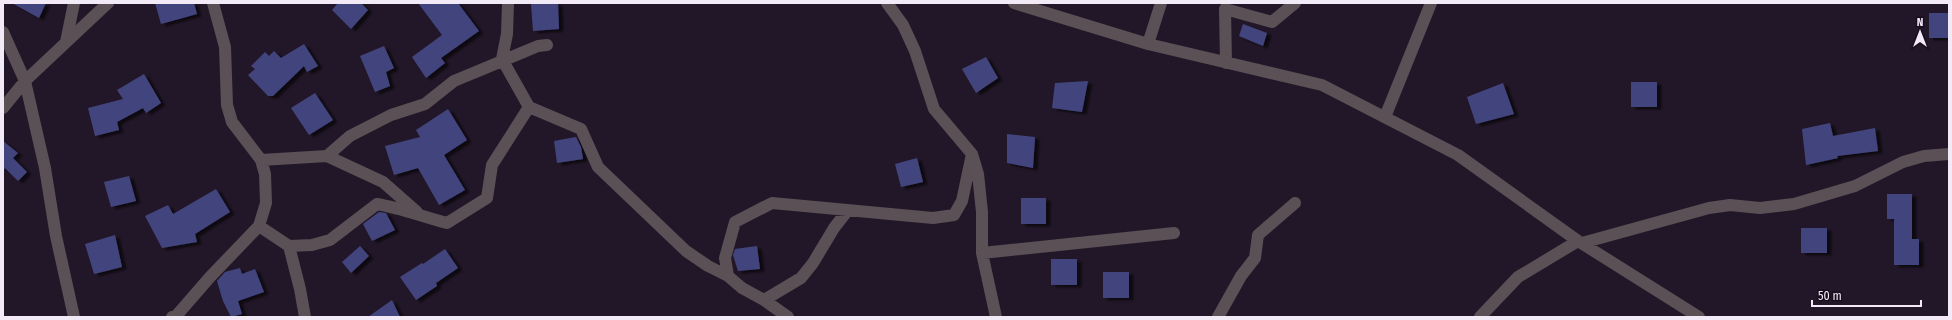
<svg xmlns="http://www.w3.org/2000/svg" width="1952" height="320" viewBox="0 0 1952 320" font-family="'Fira Sans Condensed',sans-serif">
<defs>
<filter id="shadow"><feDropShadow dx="4.5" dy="2.5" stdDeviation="1" flood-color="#0009"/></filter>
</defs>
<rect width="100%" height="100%" fill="#221728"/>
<path fill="#43457d" filter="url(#shadow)" d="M12,3H46L39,18Z
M155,3H194L197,14L161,24Z
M338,3H361L368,10L351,29L332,10Z
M418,3H458L479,31L441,58L445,63L426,78L412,57L442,35Z
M558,3L559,29L533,31L531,4Z
M1929,13H1949V38H1929Z
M1243,24L1267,33L1263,46L1239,36Z
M304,44L318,66L307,72L304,66L273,96H268L248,75L255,69L251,66L265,52L269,56L274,51L281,58Z
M384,46L394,68L386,72L390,86L375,92L360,56Z
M986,57L998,78L976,93L962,69Z
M144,74L161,103L146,113L143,108L117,122L119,130L95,136L88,108L123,99L117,90Z
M1088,81L1082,112L1052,108L1055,83Z
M1631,82H1657V107H1631Z
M1503,83L1514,114L1476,124L1467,97Z
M315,93L333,120L309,135L291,108Z
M448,109L467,140L444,155L465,190L439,205L418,168L394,175L385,146L420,137L416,130Z
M1830,123L1833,136L1875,128L1878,151L1837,156L1838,158L1806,165L1802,129Z
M1007,134L1035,137L1033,168L1007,163Z
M576,137L581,147L583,159L557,163L554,141Z
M3,141L18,153L13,158L27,172L18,181L5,168L3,171Z
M917,158L923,182L901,187L895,164Z
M129,176L136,201L111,207L104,182Z
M216,189L230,212L195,234L197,242L162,248L145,216L168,205L173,214Z
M1887,194H1912V239H1919V265H1894V219H1887Z
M1021,198H1046V224H1021Z
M379,212L386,213L395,230L372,241L363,224Z
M1801,228H1827V253H1801Z
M115,235L122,267L94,274L85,244Z
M360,246L369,256L351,273L342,262Z
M757,246L760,269L738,271L733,255L735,249Z
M445,249L458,268L436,283L437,286L416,300L400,277L422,263L423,264Z
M1051,259H1077V285H1051Z
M240,268L242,274L255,269L264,292L238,301L242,314L231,317L223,301L217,281L225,272Z
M1103,272H1129V298H1103Z
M392,300L400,317H368Z"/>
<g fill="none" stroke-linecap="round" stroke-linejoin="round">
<path stroke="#5a5055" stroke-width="12" d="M508,3L507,34L502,59L529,107L581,129L598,167L686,251L708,266L728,276L742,288L764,300L788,317
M887,3L903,25L915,51L934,109L972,154L978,174L982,212V253L996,317
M1014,3L1148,44L1322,85L1458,155L1578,241L1699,317
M3,32L25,81L45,168L56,236L74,317
M66,42L74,3
M1148,44L1161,3
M1226,63L1225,9L1272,22L1295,3
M3,108L25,81L108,3
M1385,117L1431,3
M327,156L350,136L391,115L425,104L454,81L538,46L547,45
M261,160L327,156L383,182L417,212
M259,226L289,246L300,289L305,317
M1582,243L1709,208L1730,205L1760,208L1794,204L1855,186L1903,162L1924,156L1949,154
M289,246L312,245L330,240L377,204C401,208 423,217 447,223L487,198L492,165L529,107
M982,253L1174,233
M728,276L725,258L735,222L772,203L933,218L954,215L962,201L972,154
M764,300L801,278L813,263L834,228L848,210
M172,317L177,315L210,277L259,226L266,203L265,174L261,160L232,122L227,105L225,47L213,3
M1218,317L1241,276L1255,258L1258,235L1295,203
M1480,317L1518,277L1578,241"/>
</g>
<rect width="1952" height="320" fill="none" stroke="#f2eaf6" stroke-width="8"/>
<g transform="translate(1920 32)" stroke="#190e1e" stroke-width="3" paint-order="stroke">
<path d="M0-3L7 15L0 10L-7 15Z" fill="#f2eaf6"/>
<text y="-6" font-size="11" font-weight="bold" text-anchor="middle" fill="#f2eaf6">N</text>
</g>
<path d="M1812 300v6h109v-6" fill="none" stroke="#f2eaf6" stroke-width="2"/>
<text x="1818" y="300" font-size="12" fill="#f2eaf6" stroke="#190e1e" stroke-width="3" paint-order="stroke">50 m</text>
</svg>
